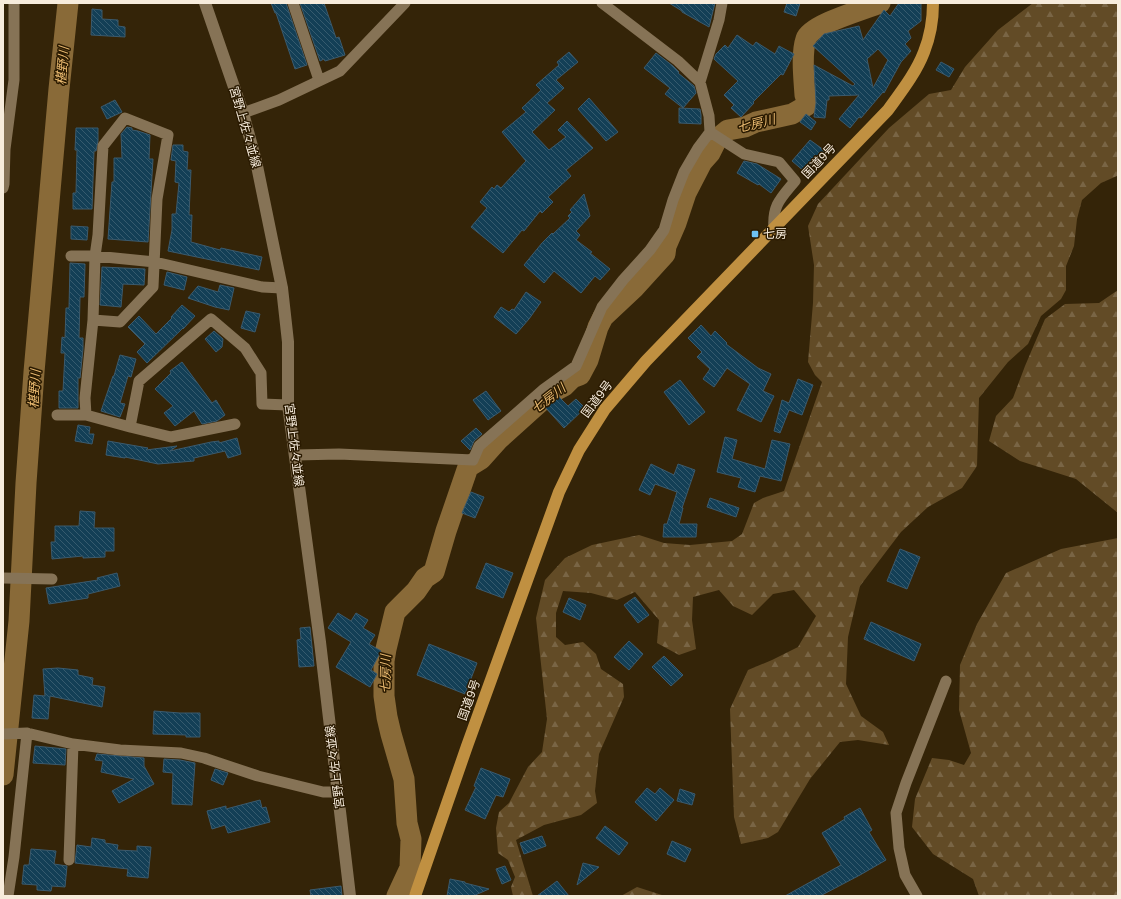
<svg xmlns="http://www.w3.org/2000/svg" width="1121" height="899" viewBox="0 0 1121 899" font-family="Arial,'Noto Sans JP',sans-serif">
<defs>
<pattern id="forest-firs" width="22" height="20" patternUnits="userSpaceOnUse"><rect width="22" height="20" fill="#624b26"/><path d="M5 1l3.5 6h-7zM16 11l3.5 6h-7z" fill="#796545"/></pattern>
<pattern id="building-back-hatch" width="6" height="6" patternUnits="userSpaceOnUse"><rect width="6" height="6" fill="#133f56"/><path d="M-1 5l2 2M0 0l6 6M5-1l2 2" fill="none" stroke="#365b6e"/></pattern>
</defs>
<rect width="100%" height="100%" fill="#342408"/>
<path fill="url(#forest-firs)" d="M1033,3H1118V177L1117,176L1101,183L1082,200L1077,219L1074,246L1066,266V290L1061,299L1041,316L1028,344L1008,362L979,398L977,466L962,488L928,507L901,532L860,586L848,637L846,684L861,716L883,732L889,745L858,740L840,742L810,779L778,832L768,838L741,844L734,817L730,709L748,670L772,660L798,647L816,616L794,590L773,594L752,615L733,606L719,590L693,597L692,620L696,649L679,655L657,643L659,620L635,592L617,600L591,593L563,591L556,613V637L565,645L583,642L596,654L601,669L623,684L624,697L599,754L595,791L597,803L581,815L544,825L516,840L533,896H513L511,887L515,877L508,860L498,853L496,828L499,812L509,803L528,767L542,752L547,719L536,618L545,580L565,558L592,545L639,535L664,543L690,545L732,541L742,534L754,503L763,498L784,491L822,382L815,375L808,362L813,303L814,265L808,226L818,204L889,128L929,94L951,90L965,67L998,30Z
M1118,290V513L1076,479L1020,461L989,441L996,416L1013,398L1025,366L1045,319L1065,304L1099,303Z
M1118,538V896H979L973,879L933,854L912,827L915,799L932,758L949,760L964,765L971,753L959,710L960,665L977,624L1006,573L1061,549Z
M637,887L665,896H621Z"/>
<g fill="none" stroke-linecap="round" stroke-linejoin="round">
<path stroke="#896a38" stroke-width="21" d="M3,775L19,621L26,483L34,372L59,89L68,3
M397,896L410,868L411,839L407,823L404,779L391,734L387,717L384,696V661L386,649L395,612L416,591L425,578L434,572L446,531L468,467L481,459L498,440L549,394L564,386L572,378L580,375L588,360L598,327L603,317L635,287L665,254L666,246L676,223L686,193L702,162L710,153L717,139L728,130L745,127L756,122L792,114L806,106L807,101L805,95C804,80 801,53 806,39C811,24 864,10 880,3"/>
</g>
<path fill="url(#building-back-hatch)" stroke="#3b5a6d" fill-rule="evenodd" d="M271,3H286L307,65L295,69L276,13H275Z
M300,3H324L336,38L339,37L345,55L325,61L324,59L320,61Z
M669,3H715L709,27L682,12V11Z
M787,3H800L796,16L784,12Z
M899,3H921V21L908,31L911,38L905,44L911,51L901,62L884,93L883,92L861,118L859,117L850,128L839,119L859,95L829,96V100H827L825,118L814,117L816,103L814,65L853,86L855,84L813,46L824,34L859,26L863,40L884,10L890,16ZM878,49L888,60L873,88L867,59Z
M92,9L102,10V19L118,20V26L125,27V37L91,35Z
M737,35L753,46L756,42L775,54L779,46L794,54L783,75L781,74L753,102L754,103L741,117L731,108L734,105L724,95L738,81L714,59L716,54L725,45L728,48Z
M569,52L578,62L556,80L564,88L547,103L555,110L532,132L549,150L566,137L558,130L567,121L593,148L566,170L571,176L548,197L553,202L542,213L540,211L524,231L522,230L503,253L471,227L487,208L480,202L492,187L494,189L497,185L501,188L526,161L502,132L526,112L522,108L541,90L536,85L559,65L557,62Z
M656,53L673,66L679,72L678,73L694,86L696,93L683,108L665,94L670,88L644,68Z
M941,62L954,69L949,77L936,70Z
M589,98L618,132L606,141L578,109Z
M115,100L122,112L107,119L101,107Z
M679,108L700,109L701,115V124L679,123Z
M806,114L816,122L811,130L800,122Z
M127,127L132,128V130L138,131L150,135L149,159H153L148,242L108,239L112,182H114V158H122L121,134Z
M76,128H98V141L96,151H94L92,209H73V193H76L77,150H75Z
M810,140L828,153L822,160L818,157L805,172L792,161Z
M173,145H183V151L188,152L187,170H191L189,215H192L191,242L220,250L221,248L262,257L259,270L168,251L172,230V214H176L179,183L175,182L176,161L171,160Z
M744,161L757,164L781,179L771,193L759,184L758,185L737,173Z
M584,194L590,216L576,231L580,235L576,240L592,252L590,253L610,269L600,280L595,276L581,293L554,271L544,283L524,265L542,243L552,233L553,234L570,218L568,216L572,212L570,210Z
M71,226L88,227L87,240L71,239Z
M70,263L85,264L84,297H80L79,338H83V349L80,378H78V408H59V391H63L65,353H61L62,337L65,338L66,308H69Z
M102,267L145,269L144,285L123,284L121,307L100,305Z
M167,272L187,277L184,290L164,285Z
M220,285L234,288L229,310L215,307L188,298L198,286L218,292Z
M526,292L541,302L529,319L516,334L494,317L501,307L509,312L512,309L514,310Z
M182,305L195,316L183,329V328L147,363L137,352L145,344L128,327L139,316L156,334L172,318L171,317Z
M246,311L260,314L255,332L241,328Z
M701,325L711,336L715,331L727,343L726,344L758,368L771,374L763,391L774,396L761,422L737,410L750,384L727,368L714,387L703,379L710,369L697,357L702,352L688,338Z
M214,331L223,339L222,347L216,352L205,339Z
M120,355L136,359L131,377L128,376L120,403L125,404L120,417L101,411L113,376H114Z
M182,362L212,403L216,400L225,415L217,421L202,424L194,411L175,426L164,413L173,406L155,389L171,373L170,371Z
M798,379L813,385L802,415L789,410L780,433L774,431L782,400L789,403Z
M680,380L705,412L689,425L664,392Z
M486,391L501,411L488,420L473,400Z
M556,394L568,406L576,399L585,408L564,428L544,406Z
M78,425L90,427L89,434H94L92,444L75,441Z
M476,428L482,434L474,441L470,450L461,441Z
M725,437L737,440L732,459L765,469L772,440L790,444L781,481L760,476L755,492L738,487L741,478L717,472Z
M237,438L241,454L228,458L225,451L194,458V461L158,464L125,457V458L106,455L108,441L148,448L146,450L177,446L170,451L211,442L219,441V443Z
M651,464L674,475L678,464L695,470L682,508H683L679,524H697L696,537H663L664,524H667L677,492L655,484L650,495L639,490Z
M471,492L484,497L475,518L462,513Z
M710,498L739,508L736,517L707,507Z
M80,511L95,512L94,528H114V551H105V557L83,558V556L52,559L51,542H55V526H79Z
M900,549L920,557L907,589L887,581Z
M486,563L513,573L503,598L476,588Z
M117,573L120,586L88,594V598L49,604L46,588L98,580L97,578Z
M635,597L649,615L638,623L624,605Z
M569,598L586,605L580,620L563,612Z
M338,613L351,621L356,613L368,620L363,628L375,635L369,644L381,651L371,670L377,674L370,687L336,667L351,642L328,628Z
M871,622L921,644L914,661L864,639Z
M310,627L314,666L299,667L297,640L301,639L300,628Z
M629,641L643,654L629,670L614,657Z
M429,644L477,663L465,694L417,675Z
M664,656L683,675L671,686L652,667Z
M58,668L78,670V675L93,678L92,685L105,687L102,707L50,696L48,719L32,718L34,695L45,696L43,669Z
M154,711L180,713H200V737H186V735L153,734Z
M35,746L66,749L65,765L33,763Z
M97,754L144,758V766L154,784L119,803L112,791L134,779L101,772L103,761L95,760Z
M164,759L180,760L195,763L192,805L172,804L173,773L163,772Z
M481,768L510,779L503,797L496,795L485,819L465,810L476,787L474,786Z
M215,769L228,773L223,785L211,780Z
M647,788L655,794L660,788L674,800L656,821L635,802Z
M680,789L695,794L692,805L677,801Z
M260,800L262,808L266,807L270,822L228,833L225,825L212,829L207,811L226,806V809Z
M860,808L872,830L869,832L886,860L860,875L820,896H785L841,865L822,833L845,819L844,817Z
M605,826L628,843L619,855L596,838Z
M542,836L546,846L524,854L520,843Z
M92,838L105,840V843L118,845L117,850L137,851V846L151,847L148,878L127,876L128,869L75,863L77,845L91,847Z
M672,841L691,849L685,862L667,854Z
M31,849L56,851L54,864L67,866L65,887L52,886L51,891L37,890V885L22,884L24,865H29Z
M583,863L599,867L577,885Z
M505,866L511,880L502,884L496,869Z
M450,879L465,882V883L489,889L473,896H447Z
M557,881L569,896H537Z
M341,886L342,896H311L310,890Z"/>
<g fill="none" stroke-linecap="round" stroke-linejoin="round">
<path stroke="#867356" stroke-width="11" d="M293,3L319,80
M700,82L719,20L722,3
M243,113L279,100L340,71L405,3
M710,132L744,154L779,162L795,181C781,198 772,205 774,229
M3,188L4,184L5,149L14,80V3
M71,256H95L155,262L262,287L282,288
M57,415H86L130,427L139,381L211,319L245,348L261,373L262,404L288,405
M86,415L85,398L93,320L95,256L98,235L103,146L125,118L168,135L157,199L153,287L120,322L93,320
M130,427L171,437L235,424
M296,455L339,454L473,460L479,446L544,389L576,366L602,307L623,280L650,250L664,230L673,200L684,172L698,148L710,132L709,116L700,82L678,61L602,3
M3,578L52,579
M3,734L27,733L73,744L120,750L181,753L204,758L258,776L323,792H338
M69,860L73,744
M8,896L14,857L27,733
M917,896L905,875L899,848L896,813L906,783L946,681"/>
<path stroke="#867356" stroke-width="12" d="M205,3L243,113L256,161L282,288L288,342V405L320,642L350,896"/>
<path stroke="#c09041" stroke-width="12" d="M415,896L467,746L559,492L579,450L605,409L646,361L888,110C901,92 916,73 924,52C930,37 933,19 933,3"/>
</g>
<rect fill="#6ec2f4" stroke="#2a1a00" stroke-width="1.5" x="751" y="230" width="8" height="8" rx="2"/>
<g text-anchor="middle" stroke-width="3" stroke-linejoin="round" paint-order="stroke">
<g font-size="12" fill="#f7ecdc" stroke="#2a1a00">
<text transform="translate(245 127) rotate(74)" y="4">宮野上佐々並線</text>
<text transform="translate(819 161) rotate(-46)" y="4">国道9号</text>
<text transform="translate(597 399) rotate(-53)" y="4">国道9号</text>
<text transform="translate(294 445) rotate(83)" y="4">宮野上佐々並線</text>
<text transform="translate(469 700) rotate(-70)" y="4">国道9号</text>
<text transform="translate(335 767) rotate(-97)" y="4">宮野上佐々並線</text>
</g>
<g font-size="12" fill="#f7ecdc" stroke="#2a1a00" text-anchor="start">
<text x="763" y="238">七房</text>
</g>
<g font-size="13" font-style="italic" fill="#eaba70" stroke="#2a1a00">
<text transform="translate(62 66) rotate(-85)" y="5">椹野川</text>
<text transform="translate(756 123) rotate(-14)" y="5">七房川</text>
<text transform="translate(34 389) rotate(-86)" y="5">椹野川</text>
<text transform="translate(548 398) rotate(-38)" y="5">七房川</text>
<text transform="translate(385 674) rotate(-89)" y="5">七房川</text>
</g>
</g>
<rect width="1121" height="899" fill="none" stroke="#f7ecdc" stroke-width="8"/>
</svg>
